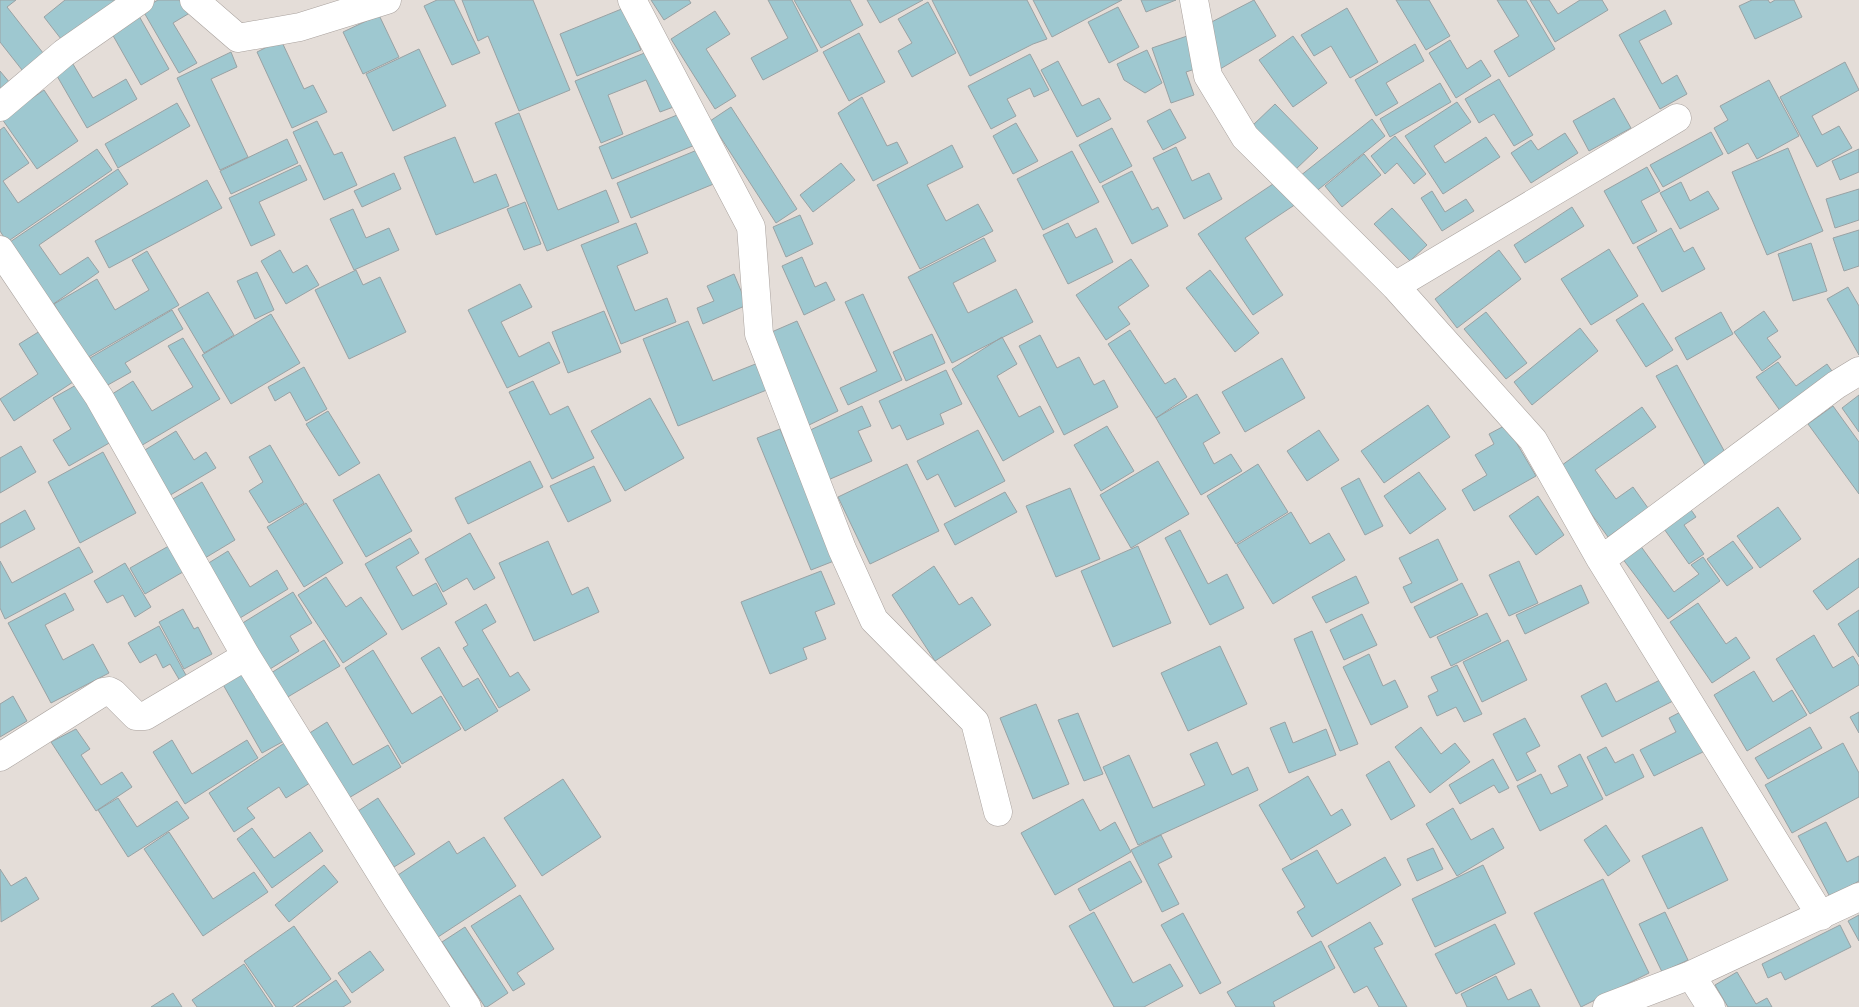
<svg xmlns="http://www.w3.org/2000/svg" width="1859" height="1007" viewBox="0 0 1859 1007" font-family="'Golos Text',sans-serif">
<rect width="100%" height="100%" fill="#e4ddd8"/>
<path fill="#9ec8d0" stroke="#99a2a4" d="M0,0H16L7,7L47,58L26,75L0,42Z
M65,0H129L68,48L44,17Z
M158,0H186L193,11L173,23L197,63L179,73L142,9Z
M437,0H454L480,53L452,65L424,6Z
M462,0H533L570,90L519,111L488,36L478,41Z
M651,0H689L691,3L664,20Z
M768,0H792L818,51L763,80L751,58L788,38Z
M794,0H850L863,25L821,48Z
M867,0H923L880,23Z
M932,0H1027L1047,39L1033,44L970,76Z
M1033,0H1122L1052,37Z
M1141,0H1176L1146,12Z
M1254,0L1276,36L1215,72L1202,27Z
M1396,0H1429L1450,36L1426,50Z
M1497,0H1526L1555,49L1509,77L1494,51L1519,36Z
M1530,0H1549L1558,14L1580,0H1602L1608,10L1555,42Z
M1752,0H1768L1770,3L1775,0H1794L1802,17L1755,39L1739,6Z
M928,2L956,53L912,77L898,51L912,43L898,19Z
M1118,7L1139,47L1109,63L1088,22Z
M624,8L641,50L577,76L560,34Z
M1347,8L1378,62L1350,78L1331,46L1314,56L1301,35Z
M1665,10L1672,24L1639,41L1662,84L1677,75L1687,94L1660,109L1619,35Z
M715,11L730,34L706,49L736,96L715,109L671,39Z
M379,15L399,57L363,74L343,32Z
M139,16L169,69L141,85L111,32Z
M859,33L885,82L849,101L823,52Z
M1190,35L1201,67L1186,72L1194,95L1171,103L1152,48Z
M1293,36L1327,83L1293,107L1259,60Z
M281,40L304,89L313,85L327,112L292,128L257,52Z
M1450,40L1467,69L1481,60L1491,76L1456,98L1429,53Z
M1415,44L1424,61L1386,83L1398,103L1376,116L1355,80Z
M419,49L446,106L393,131L366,74Z
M652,50L676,106L660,112L646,80L608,95L623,134L601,143L575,81Z
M1147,50L1162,83L1145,93L1124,80L1117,64Z
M231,52L237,67L211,79L248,157L220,170L177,78Z
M1030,54L1049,90L1034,97L1030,88L1007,99L1016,116L991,129L968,86Z
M70,59L93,98L126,79L137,99L87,128L53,69Z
M1058,61L1082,106L1099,98L1111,119L1077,137L1041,70Z
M1845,62L1859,90L1812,116L1822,135L1839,126L1852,148L1817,167L1780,97Z
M0,71L15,89L0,101Z
M1499,79L1533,135L1514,146L1494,114L1479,123L1465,99Z
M1769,80L1799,136L1757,159L1748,143L1728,154L1714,128L1728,120L1720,106Z
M1440,83L1451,102L1390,137L1380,119Z
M44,90L78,141L37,169L2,119Z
M862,97L887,146L897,142L908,163L873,181L838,113Z
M1614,98L1631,128L1589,151L1573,121Z
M1457,102L1471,122L1434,146L1445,163L1486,137L1500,157L1443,194L1405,136Z
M177,103L190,126L118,168L105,144Z
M1275,104L1318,148L1295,170L1252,126Z
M731,107L797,209L776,223L710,121Z
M1170,109L1186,138L1163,150L1147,121Z
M519,113L558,210L606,190L619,222L547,251L495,123Z
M682,113L695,145L612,179L599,147Z
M1372,119L1385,136L1314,193L1300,176Z
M317,121L334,155L342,152L357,185L324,200L293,132Z
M1016,123L1038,161L1013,174L993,136Z
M4,127L29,163L3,181L18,203L97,149L112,170L7,242L0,231V130Z
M1112,128L1132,166L1100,183L1079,145Z
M1711,132L1723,154L1663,187L1650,165Z
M1565,133L1578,153L1531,183L1511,153L1531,140L1538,150Z
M1395,136L1426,174L1414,184L1397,163L1385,174L1371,156Z
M455,137L474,183L496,174L509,206L436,235L404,157Z
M287,139L298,163L231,194L220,171Z
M952,145L963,167L927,185L946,221L978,204L993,231L920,269L877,185Z
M1176,147L1192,181L1209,173L1222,199L1184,219L1153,158Z
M702,148L716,183L631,218L617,183Z
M1788,148L1823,231L1767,255L1732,172Z
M1859,149V172L1840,180L1832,161Z
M1072,151L1099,202L1043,230L1017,179Z
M1364,154L1381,175L1342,207L1325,186Z
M841,163L855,180L813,212L800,195Z
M300,165L307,180L259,202L275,235L251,246L229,198Z
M1647,167L1660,191L1641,201L1657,231L1633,244L1604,191Z
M118,169L128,184L39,245L60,275L88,257L99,272L49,307L7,244Z
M1132,171L1152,210L1158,207L1168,226L1132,244L1102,186Z
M394,173L401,189L362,207L354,191Z
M207,180L222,208L109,268L95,241Z
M1279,180L1296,204L1245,238L1283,295L1253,315L1198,234Z
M1681,182L1690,201L1708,191L1719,209L1680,229L1660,193Z
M1859,189V220L1835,228L1826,199Z
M1432,191L1445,212L1466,199L1474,211L1442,231L1421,198Z
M525,202L541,244L524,250L507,209Z
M1572,207L1584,226L1525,263L1514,245Z
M1392,208L1427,245L1410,261L1374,224Z
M353,209L366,238L389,228L399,250L354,270L330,219Z
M800,215L813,244L786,257L773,227Z
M636,223L648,253L617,266L635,311L667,298L676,322L621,344L581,245Z
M1068,223L1076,238L1096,228L1113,262L1068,284L1043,235Z
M1671,228L1684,252L1693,247L1705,269L1662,292L1637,247Z
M1859,230V266L1844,271L1833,238Z
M984,238L996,261L953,283L968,313L1016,289L1033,322L952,363L908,277Z
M1811,243L1827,291L1793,301L1778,254Z
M1609,249L1638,296L1591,325L1561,279Z
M280,250L293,273L307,265L319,285L286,304L261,261Z
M1499,250L1521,279L1457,328L1435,299Z
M147,251L179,305L85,359L54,304L97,279L115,310L149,290L132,260Z
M802,257L815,287L826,282L835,300L804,315L782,266Z
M1131,259L1149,286L1118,307L1130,324L1106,340L1076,295Z
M356,270L363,285L380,277L406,332L349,359L315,290Z
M1210,270L1259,333L1235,352L1186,288Z
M257,272L274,310L255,319L237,281Z
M734,274L747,305L703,324L697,308L714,301L707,286Z
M520,284L532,307L501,322L519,357L549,342L560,363L507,388L468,310Z
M1848,287L1859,306V355L1827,299Z
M208,292L234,335L204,353L178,309Z
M863,294L902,380L848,405L840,388L877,371L845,302Z
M1643,303L1673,350L1646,367L1616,320Z
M172,310L183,329L125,363L131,372L106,386L90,358Z
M604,311L621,352L568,373L552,332Z
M1764,311L1778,331L1767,338L1781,357L1762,371L1734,332Z
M1486,312L1527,363L1506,379L1464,329Z
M1721,312L1733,334L1687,360L1675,338Z
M271,314L300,363L231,404L202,355Z
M688,321L713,381L763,361L774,387L678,426L643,339Z
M797,321L838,411L809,425L767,334Z
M1580,328L1598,351L1532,405L1514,382Z
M1130,330L1165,384L1175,378L1187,397L1156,418L1108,344Z
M40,331L73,382L14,421L0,399L38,374L19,344Z
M932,334L945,363L906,381L893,352Z
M1040,335L1057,368L1079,357L1094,385L1104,380L1118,407L1064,435L1019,346Z
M1002,337L1017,364L997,376L1019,417L1040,406L1054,432L1003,461L952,369Z
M183,338L220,399L139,447L109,396L133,381L152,411L193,387L168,346Z
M1282,358L1305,398L1245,432L1222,392Z
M1778,362L1796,386L1827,364L1839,381L1786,419L1756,377Z
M1677,365L1727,456L1706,467L1656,376Z
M304,367L327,409L306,421L290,392L275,401L268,387Z
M946,370L962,404L940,414L944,424L907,440L900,425L892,429L879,401Z
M533,381L550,415L568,406L594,458L552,479L509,392Z
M78,384L111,442L69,466L53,440L71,429L53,398Z
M1197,394L1220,433L1203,443L1214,464L1231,454L1242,471L1201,495L1156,418Z
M1859,395V432L1842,408Z
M650,398L684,458L625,491L591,431Z
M1428,405L1450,437L1384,483L1361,451Z
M862,406L871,426L858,431L872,461L828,480L806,432Z
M1833,406L1859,442V494L1808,424Z
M1642,407L1656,427L1595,470L1616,499L1633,487L1648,508L1608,537L1558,468Z
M328,411L360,463L339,476L306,424Z
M1506,425L1536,476L1474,511L1462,490L1487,475L1475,455L1494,444L1489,434Z
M1107,426L1134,471L1101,491L1074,445Z
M780,429L834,561L811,570L757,438Z
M978,430L1005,481L955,507L938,474L927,480L917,461Z
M1319,430L1339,460L1307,481L1287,451Z
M176,431L194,460L206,452L216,468L167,497L140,453Z
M270,445L304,503L269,523L249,491L263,482L249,457Z
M21,446L36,472L0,493V458Z
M103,452L136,513L80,543L48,482Z
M530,461L543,487L468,524L455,498Z
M1158,461L1189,514L1131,548L1100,495Z
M907,464L939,531L870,564L838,497Z
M1258,464L1288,512L1236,544L1207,496Z
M594,466L611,501L568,522L550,486Z
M1419,472L1446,509L1410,534L1384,496Z
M379,474L412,531L366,557L333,500Z
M1359,478L1383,526L1365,535L1341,488Z
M202,482L235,540L205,558L171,500Z
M1070,488L1100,559L1056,577L1026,506Z
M1005,492L1017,512L955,545L944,524Z
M1538,496L1564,535L1536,555L1509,516Z
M306,503L343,563L304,587L267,527Z
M1689,507L1696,517L1684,525L1704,554L1689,564L1662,526Z
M1778,507L1801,539L1760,568L1737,536Z
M25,510L35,529L0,548V524Z
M1291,512L1310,544L1329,533L1345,560L1273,604L1237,545Z
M1180,530L1208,584L1227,574L1244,608L1210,625L1165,538Z
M470,533L495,578L474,590L467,578L443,592L425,559Z
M410,538L419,553L396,567L413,596L436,583L447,604L402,630L365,564Z
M1438,539L1458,580L1411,603L1403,587L1412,583L1399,558Z
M548,541L572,595L588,587L599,612L534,641L499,563Z
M1637,541L1674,592L1699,574L1691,565L1703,557L1720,581L1668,619L1619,554Z
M1733,541L1753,568L1727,586L1707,559Z
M174,543L188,569L145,594L130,568Z
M1138,546L1171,623L1113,647L1081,571Z
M79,547L93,572L5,619L0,608V561L12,583Z
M228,551L250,587L277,570L288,589L240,618L207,564Z
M1859,558V587L1827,610L1813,591Z
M1519,561L1538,603L1509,616L1489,575Z
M125,563L151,607L135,617L123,595L107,603L94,581Z
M934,566L959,605L972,597L991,625L935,661L892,595Z
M821,571L835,604L815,612L826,639L803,648L807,659L770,674L741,602Z
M1356,576L1369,603L1326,623L1312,597Z
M326,577L346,607L361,597L387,634L343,663L298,595Z
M1462,583L1478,615L1430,638L1414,607Z
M1581,585L1589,603L1525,634L1516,615Z
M293,592L312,623L290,636L299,651L270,669L241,624Z
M65,593L74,610L45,625L63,660L93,644L109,673L51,703L8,623Z
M1698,603L1726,644L1736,637L1750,658L1712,683L1670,622Z
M486,604L496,622L482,630L510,677L518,672L530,690L499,708L463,648L468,645L455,622Z
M183,609L194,629L198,627L212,654L184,669L159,622Z
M1859,610V657L1838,624Z
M1487,613L1501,641L1451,666L1437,637Z
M1362,614L1377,645L1344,660L1330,630Z
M159,626L187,677L180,681L170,664L163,668L156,654L140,663L128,643Z
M1312,631L1358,744L1340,751L1294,639Z
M1814,635L1833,668L1853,656L1859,666V685L1810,714L1776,659Z
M324,640L340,666L286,698L271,673Z
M1508,640L1527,680L1482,702L1463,662Z
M1220,646L1247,704L1188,731L1161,673Z
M439,647L463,687L478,678L498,711L465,731L421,658Z
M373,650L412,714L441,696L461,729L402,764L345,668Z
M1369,654L1383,686L1395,680L1408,707L1371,725L1343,667Z
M1457,665L1482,714L1464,722L1456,707L1437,716L1428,696L1438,691L1431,677Z
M243,668L284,741L262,753L221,681Z
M1754,671L1773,702L1792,690L1807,715L1747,751L1714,695Z
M1664,678L1675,700L1602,737L1581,696L1606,683L1616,702Z
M13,696L27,721L0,737V704Z
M1036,704L1069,784L1033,799L1000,718Z
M1690,707L1711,748L1654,776L1640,750L1676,732L1669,718Z
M1859,712V733L1850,717Z
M1078,713L1103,774L1084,781L1058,720Z
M1525,718L1540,746L1526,753L1536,771L1517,781L1493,734Z
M327,722L353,765L388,745L401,767L347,799L308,734Z
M1285,722L1293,743L1326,729L1336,755L1289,773L1270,728Z
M1421,727L1441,754L1455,743L1470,762L1430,793L1395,747Z
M1810,727L1822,748L1768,779L1755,758Z
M76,729L90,749L81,755L101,785L122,772L132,787L96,811L51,742Z
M172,740L192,774L247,740L258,758L185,804L153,752Z
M286,742L313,781L286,798L279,787L247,808L255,818L234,832L209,793Z
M1217,742L1232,775L1248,767L1258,790L1138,845L1103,767L1129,755L1153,808L1205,785L1190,754Z
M1843,743L1859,773V797L1792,833L1765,785Z
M1606,747L1615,763L1633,754L1644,777L1606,796L1587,757Z
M1580,754L1603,799L1540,831L1517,786L1541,774L1551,794L1568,786L1558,766Z
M1493,759L1509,788L1499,793L1494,785L1460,804L1449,785Z
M1389,761L1415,806L1391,820L1366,775Z
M1308,776L1331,816L1342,809L1351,825L1291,860L1259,805Z
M563,779L601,837L542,876L504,818Z
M118,798L137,827L177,801L189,818L128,857L98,810Z
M378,798L415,854L394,867L358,811Z
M1083,799L1100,831L1115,822L1131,852L1055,895L1021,833Z
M1453,808L1471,840L1493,828L1504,848L1457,876L1426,824Z
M1826,822L1847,862L1859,856V881L1830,897L1798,836Z
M1606,825L1630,861L1608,876L1584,840Z
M1702,827L1728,880L1668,909L1642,856Z
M252,828L274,858L310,832L323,851L272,888L237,839Z
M169,832L213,899L254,872L268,892L203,936L144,849Z
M1161,835L1172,857L1158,864L1179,904L1162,912L1131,850Z
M484,837L516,886L438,937L398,875L449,841L457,854Z
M1433,848L1443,869L1417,881L1407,859Z
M1317,850L1337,884L1385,857L1401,885L1312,937L1297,912L1305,907L1282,869Z
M1130,861L1142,882L1090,911L1078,889Z
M324,865L338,882L289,922L275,905Z
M1483,865L1506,913L1435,947L1412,899Z
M0,869L11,886L26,877L39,899L1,922Z
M1603,879L1649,973L1581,1007L1534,913Z
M520,895L554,949L517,973L525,984L513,991L471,926Z
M1094,912L1133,983L1170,964L1183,986L1144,1007H1114L1069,926Z
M1665,912L1688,960L1662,972L1639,924Z
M1183,913L1221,983L1200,994L1161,925Z
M1859,915V941L1848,921Z
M1370,922L1383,944L1374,948L1407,1007H1379L1367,986L1354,993L1328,946Z
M1495,924L1515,964L1456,994L1435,954Z
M1840,925L1851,947L1785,980L1781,972L1768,978L1762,964Z
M294,926L331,979L292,1007H276L244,961Z
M465,927L508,993L487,1007H485L442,942Z
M1321,941L1335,968L1273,1002L1275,1007H1236L1227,992Z
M370,951L384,970L352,993L338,973Z
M244,964L273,1007H197L192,1000Z
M1737,972L1756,1004L1767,998L1772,1007H1728L1715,985Z
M1496,976L1508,1000L1531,989L1540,1007H1467L1461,994Z
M336,980L351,1002L343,1007H296Z
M173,993L182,1007H151Z"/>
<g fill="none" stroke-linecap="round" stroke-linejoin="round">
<g stroke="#a9a29e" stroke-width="29">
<path id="minor" d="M194,0L238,38L300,27L387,0
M632,0L751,227L759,334L842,549L874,620L975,722L998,812
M1194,0L1208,76L1245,137L1395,286L1533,440L1601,560L1821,916
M0,107L64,53L140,0
M0,250L99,397L246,656L397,899L467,1007
M1395,286L1677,118
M1601,560L1836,385L1859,371
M0,757L103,692L109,691L113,693L136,716H145L246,656
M1691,975L1711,1007
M1607,1007L1691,975L1859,897"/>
</g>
<use href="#minor" stroke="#fff" stroke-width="28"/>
</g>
</svg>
